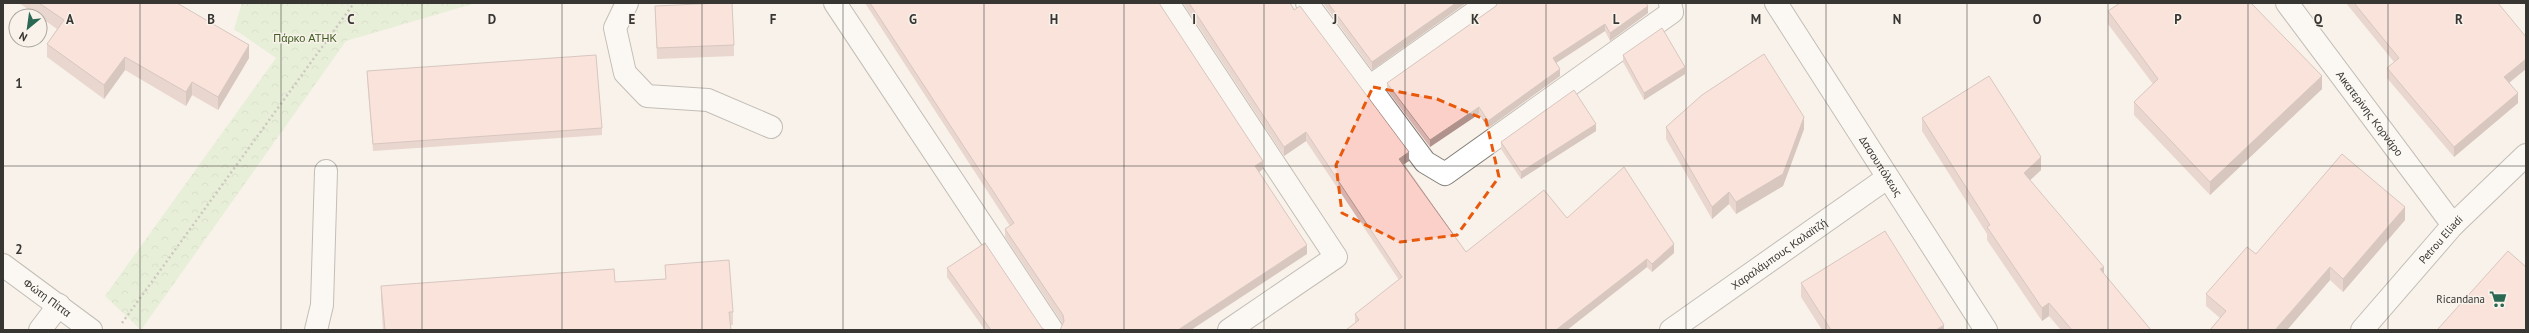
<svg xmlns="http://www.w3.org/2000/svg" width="2529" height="333" viewBox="0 0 2529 333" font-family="'PT Sans',sans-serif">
<defs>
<pattern id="forest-crowns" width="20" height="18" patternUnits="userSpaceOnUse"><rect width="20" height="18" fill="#d5eac4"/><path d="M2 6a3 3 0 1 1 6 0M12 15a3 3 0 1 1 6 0" fill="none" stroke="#b8c9a9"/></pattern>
</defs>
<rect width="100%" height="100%" fill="#f8f2ea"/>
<path fill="url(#forest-crowns)" d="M242,3H476L346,41L141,330L105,296L276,58L234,29Z"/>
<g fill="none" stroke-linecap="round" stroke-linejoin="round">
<g stroke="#837e78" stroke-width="24">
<g id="minor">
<path d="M627,3L615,28L625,73L647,96L708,100L771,127"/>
<path d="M835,3L1052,330"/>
<path d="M1168,3L1336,257L1229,330"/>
<path d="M1307,3L1425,162L1445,174L1672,12L1670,3"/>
<path id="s1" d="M1776,3L1986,330"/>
<path id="s2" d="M2287,3L2453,225"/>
<path d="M1369,87L1488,3"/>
<path id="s3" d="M3,265L91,330"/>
<path d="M40,330L59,305"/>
<path d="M316,330L322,305L326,171"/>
<path id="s4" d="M1671,330L1887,178"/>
<path id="s5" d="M2362,330L2453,225L2526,155"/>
</g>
</g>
<path stroke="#97938d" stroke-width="2.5" stroke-dasharray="2 3" stroke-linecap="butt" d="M122,323L354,3"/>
<use href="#minor" stroke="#fff" stroke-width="22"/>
</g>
<path fill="#d8b3ad" d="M19,3H177L249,58L218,110L192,95L186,106L125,70L104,99L47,57V44L57,29L40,17V16H38Z
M865,3H1159L1263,169L1259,172L1307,254L1063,324L1005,237V229L1010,226Z
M1183,3H1290L1409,161L1404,164L1466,252L1567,218L1674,253L1652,272L1647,267L1567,330H1346L1355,323V314L1399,280L1306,141L1284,156Z
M1323,3H1466L1372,70Z
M2346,3H2498L2510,83L2518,103L2454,157L2387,78V68L2394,62Z
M655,6L734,45V56L657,59Z
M1496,6L1648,13L1610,41L1605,31L1556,63L1560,76L1488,128L1479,114L1430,147L1387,90V83Z
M2108,11L2322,89L2210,195L2134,115V102L2153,84L2108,24Z
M1623,55L1685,74L1644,100L1623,62Z
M367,71L602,128V135L373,151L367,78Z
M1922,118L2041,170L2030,180L2104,274L2151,330H2061L2049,316L2042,321L1987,240V234L1922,131Z
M1666,127L1804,129L1783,186L1736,214L1729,204L1712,219L1666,139Z
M1596,131L1521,179L1501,149V142Z
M2405,220L2343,292L2330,280L2287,330H2210L2220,318L2206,306V294L2256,254Z
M665,265L733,312V325H730L731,330H383L381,299V286L615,282L666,279Z
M947,268L1042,328L1045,330H985L947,277Z
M1801,283L1944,330H1822L1801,297Z"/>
<path fill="#b0928d" d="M1456,3H1466L1372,70V62Z
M1648,6V13L1610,41V33Z
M1605,24V31L1553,65V58Z
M249,45V58L218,110V97Z
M125,57V70L104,99V85Z
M2526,59V69L2504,87V77Z
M1685,67V74L1644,100V93Z
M1560,69V76L1488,128V121Z
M2322,76V89L2210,195V182Z
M192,82V95L186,106V92Z
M2518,93V103L2454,157V147Z
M1479,107V114L1430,147V140Z
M1804,117V129L1783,186L1736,214V202Z
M1596,124V131L1521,179V172Z
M1306,132V141L1284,156V147Z
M1409,152V161L1399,167V159Z
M2041,157V170L2024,186V173Z
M1263,161V169L1255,175V166Z
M1729,192V204L1712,219V207Z
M2405,207V220L2343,292V279Z
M1674,244V253L1652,272V264Z
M1307,245V254L1191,330H1178Z
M1647,259V267L1567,330H1556Z
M2104,267V280L2100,269Z
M2330,267V280L2287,330H2275Z
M2049,303V316L2042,321V308Z
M1944,325V330H1936Z"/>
<path fill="#fbd0c9" stroke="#b0928d" d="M39,3H177L249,45L218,97L192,82L186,92L125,57L104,85L47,44L64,20Z
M720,3H732L734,45L657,48L655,6Z
M870,3H1159L1263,161L1255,166L1307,245L1178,330H1060L1064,321L1063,315L1005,229L1014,223Z
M1189,3H1290L1294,10L1300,6L1409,152L1399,159L1466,252L1544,190L1567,218L1624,167L1674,244L1652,264L1647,259L1556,330H1346L1359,320L1355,314L1402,277L1306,132L1284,147Z
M1328,3H1456L1372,62Z
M1497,3H1646L1648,6L1610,33L1605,24L1553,58L1560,69L1488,121L1479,107L1430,140L1387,83L1496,6Z
M2120,3H2236L2237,4L2238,3H2251L2322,76L2210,182L2134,102L2158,79L2108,11Z
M2354,3H2498L2526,37V59L2504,77L2518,93L2454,147L2387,68L2399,58Z
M1662,28L1685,67L1644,93L1623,55Z
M1764,54L1804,117L1783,174L1736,202L1729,192L1712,207L1666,127L1702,95Z
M596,55L602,128L373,144L367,71Z
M1989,76L2041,157L2024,173L2104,267L2100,269L2151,330H2072L2049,303L2042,308L1987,227L1990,225L1922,118Z
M1574,90L1596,124L1521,172L1501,142Z
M2342,154L2405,207L2343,279L2330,267L2275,330H2210L2226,311L2206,294L2247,247L2256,254Z
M1885,231L1944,325L1936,330H1831L1801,283Z
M985,243L1042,328L1045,330H991L947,268Z
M2508,251L2526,267V330H2437Z
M729,260L733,312H729L731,330H385L381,286L614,269L615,282L666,279L665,265Z"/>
<path d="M0 0H2529V333H0ZM1373,87L1437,99L1486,120L1499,177L1457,235L1400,242L1342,213L1336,165Z" fill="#f8f2ea" fill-opacity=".55" fill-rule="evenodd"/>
<path fill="none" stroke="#e8590c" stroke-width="3" stroke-dasharray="8 5" stroke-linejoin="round" d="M1373,87L1437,99L1486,120L1499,177L1457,235L1400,242L1342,213L1336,165Z"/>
<path fill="none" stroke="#383633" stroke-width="1" stroke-opacity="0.55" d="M140,3V330M281,3V330M422,3V330M562,3V330M702,3V330M843,3V330M984,3V330M1124,3V330M1264,3V330M1405,3V330M1546,3V330M1686,3V330M1826,3V330M1967,3V330M2108,3V330M2248,3V330M2388,3V330M3,166H2526"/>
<defs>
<g id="supermarket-bare" transform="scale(1.38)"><path d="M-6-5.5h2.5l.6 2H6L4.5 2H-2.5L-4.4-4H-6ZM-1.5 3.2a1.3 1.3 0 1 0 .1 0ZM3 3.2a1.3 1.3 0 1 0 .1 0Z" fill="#2b6853" stroke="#f8f2ea" stroke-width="2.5" paint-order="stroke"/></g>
</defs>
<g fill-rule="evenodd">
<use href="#supermarket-bare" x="2498" y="299"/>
</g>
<g text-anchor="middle" stroke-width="3" stroke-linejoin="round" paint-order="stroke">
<g font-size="11" fill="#405e24" stroke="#f8f2ea">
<text x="305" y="42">Πάρκο ΑΤΗΚ</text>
</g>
<g font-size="11" fill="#383633" stroke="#f8f2ea">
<text dy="4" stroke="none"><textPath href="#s2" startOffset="138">Αικατερίνης Κορνάρο</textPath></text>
<text dy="4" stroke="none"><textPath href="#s1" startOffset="194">Δασουπόλεως</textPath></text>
<text dy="4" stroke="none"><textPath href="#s5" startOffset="120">Petrou Eliadi</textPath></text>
<text dy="4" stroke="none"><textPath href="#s4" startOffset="132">Χαραλάμπους Καλαϊτζή</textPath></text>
<text dy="4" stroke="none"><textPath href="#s3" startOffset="55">Φώτη Πίττα</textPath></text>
</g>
<g font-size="11" fill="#383633" stroke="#f8f2ea" text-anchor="end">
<text x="2485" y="303">Ricandana</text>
</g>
</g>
<g font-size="13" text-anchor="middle" font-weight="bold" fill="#383633" stroke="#f8f2ea" stroke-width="3" stroke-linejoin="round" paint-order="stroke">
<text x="70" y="24">A</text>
<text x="211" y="24">B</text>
<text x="351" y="24">C</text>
<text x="492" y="24">D</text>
<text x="632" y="24">E</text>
<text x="773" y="24">F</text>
<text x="913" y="24">G</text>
<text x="1054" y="24">H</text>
<text x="1194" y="24">I</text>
<text x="1335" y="24">J</text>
<text x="1475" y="24">K</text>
<text x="1616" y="24">L</text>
<text x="1756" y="24">M</text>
<text x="1897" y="24">N</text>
<text x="2037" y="24">O</text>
<text x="2178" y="24">P</text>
<text x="2318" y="24">Q</text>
<text x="2459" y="24">R</text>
<text x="19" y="88">1</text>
<text x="19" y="254">2</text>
</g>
<rect width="2529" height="333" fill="none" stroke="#383633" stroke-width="8"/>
<g transform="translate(28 28) rotate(209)"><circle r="19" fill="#f8f2ea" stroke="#aba7a1"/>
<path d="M0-3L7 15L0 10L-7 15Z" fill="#2b6853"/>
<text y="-6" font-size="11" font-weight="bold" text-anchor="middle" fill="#383633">N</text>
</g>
</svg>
